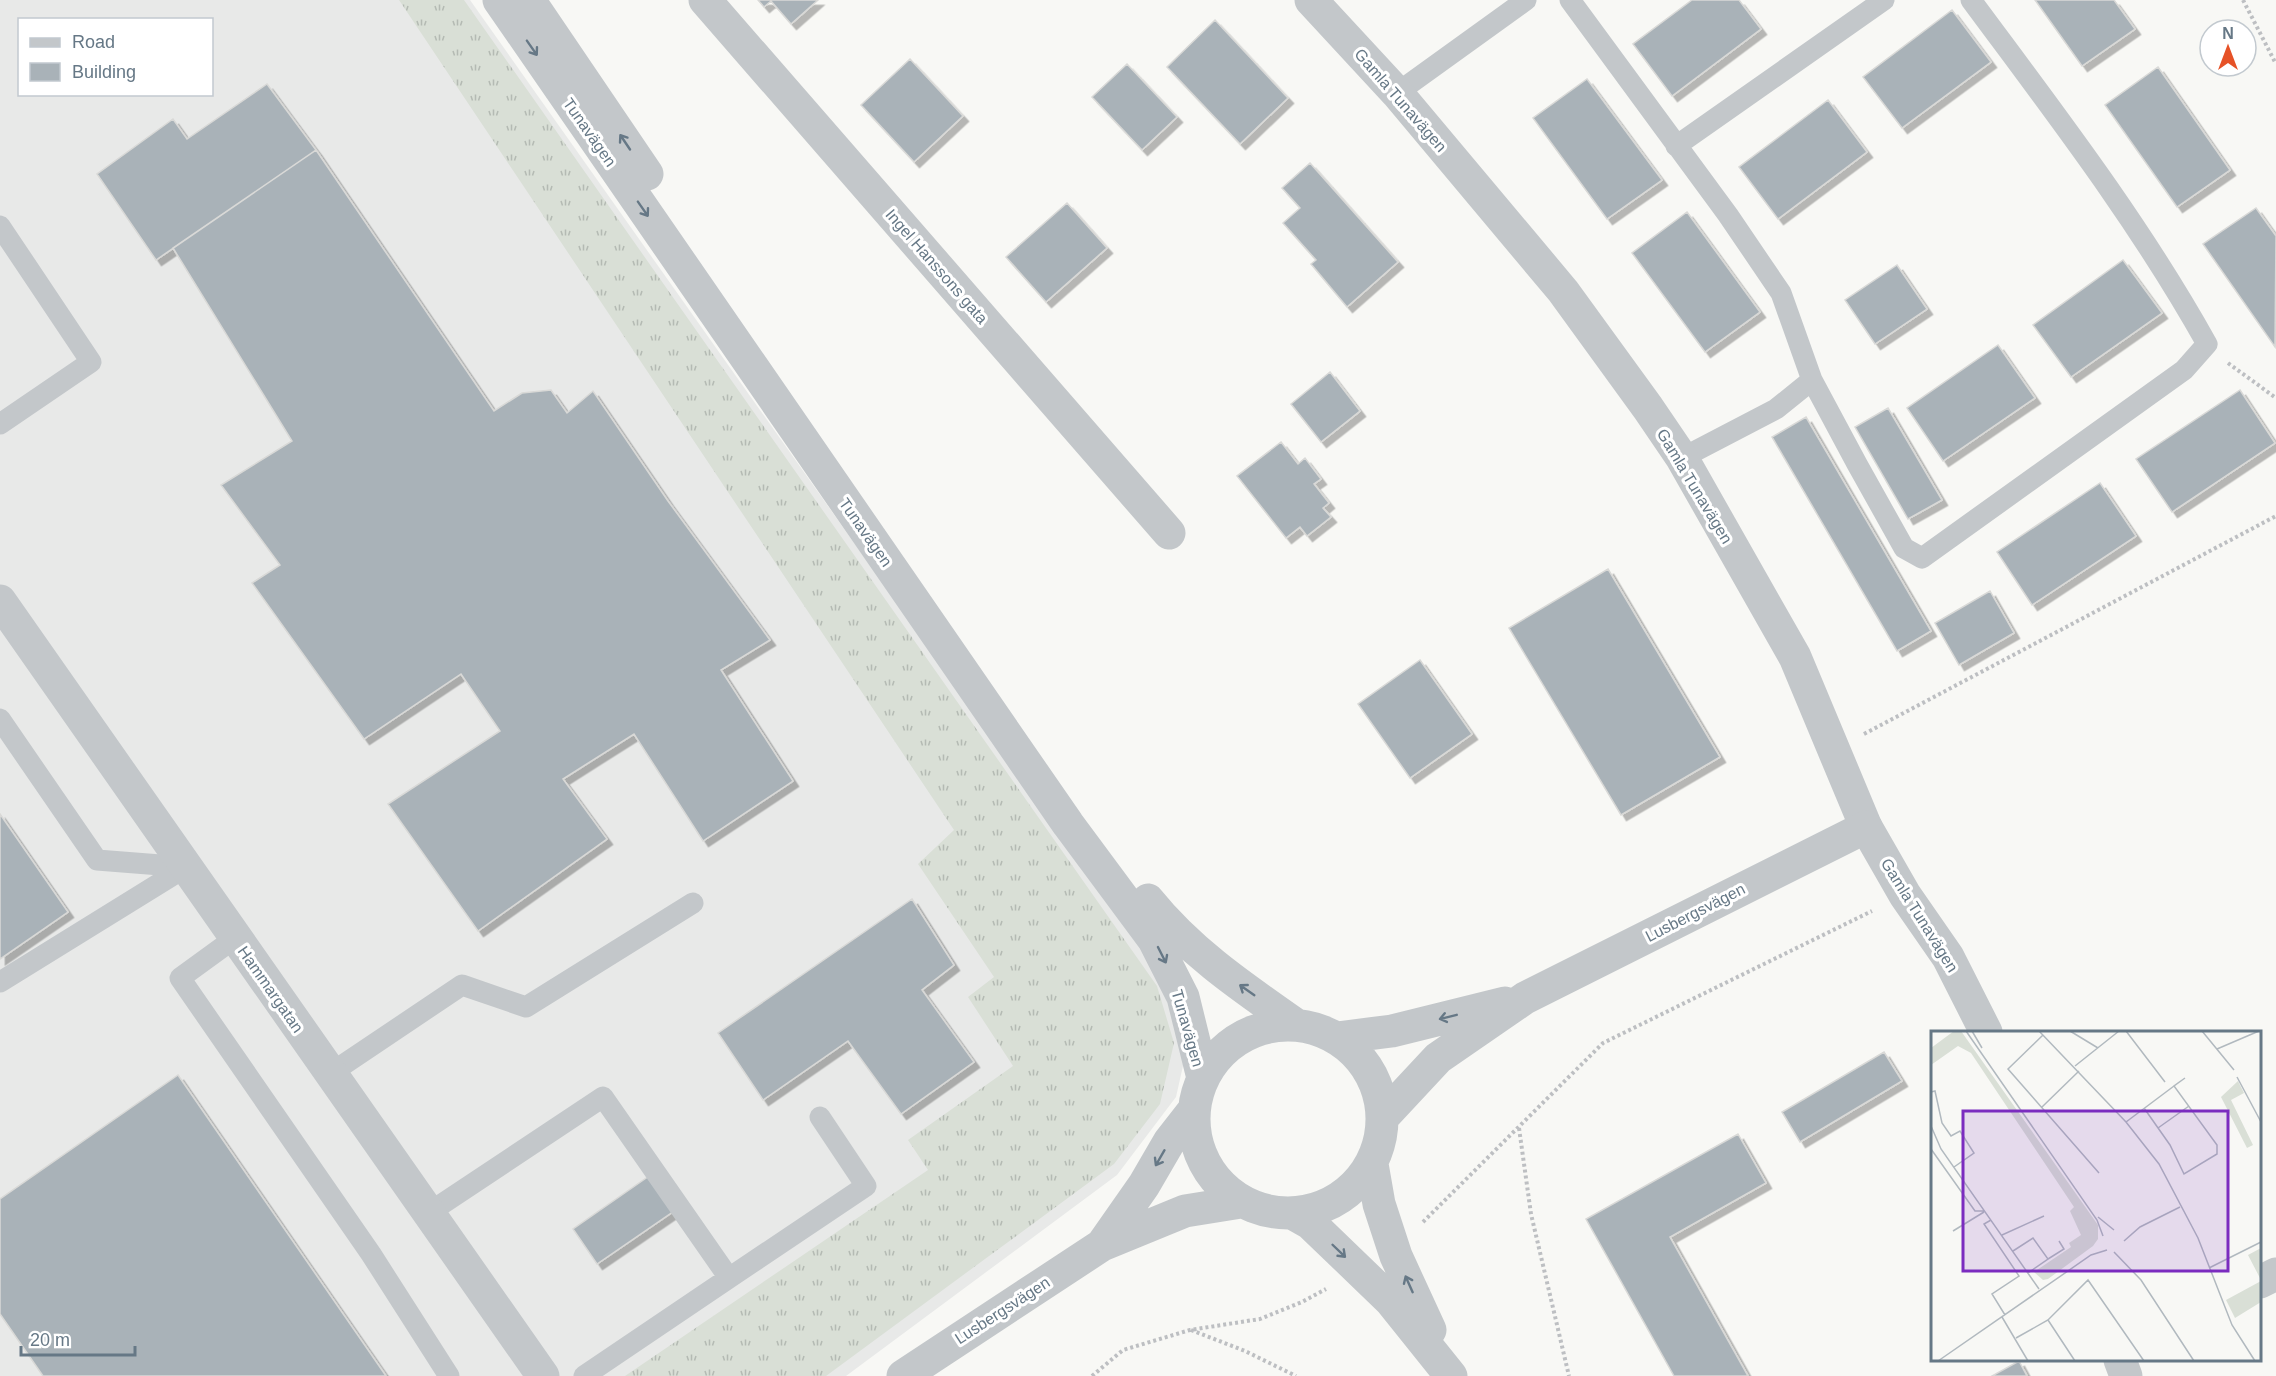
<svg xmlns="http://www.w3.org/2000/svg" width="2276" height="1376" viewBox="0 0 2276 1376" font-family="Helvetica,sans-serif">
<defs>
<pattern id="grass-tufts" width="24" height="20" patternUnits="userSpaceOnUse" patternTransform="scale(1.5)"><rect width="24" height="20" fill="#d9dfd6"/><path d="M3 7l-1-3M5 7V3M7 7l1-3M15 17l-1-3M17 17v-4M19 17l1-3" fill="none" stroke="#b4bab3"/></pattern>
<filter id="shadow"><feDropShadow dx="5.5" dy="5.5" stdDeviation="0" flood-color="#0004"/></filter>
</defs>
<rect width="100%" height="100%" fill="#f8f8f5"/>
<path fill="#e8e9e8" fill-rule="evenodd" d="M0,0H470L1171,991L1187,1048L1176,1097L1117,1175L846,1376H0ZM20,20H212V94H20Z"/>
<path fill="url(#grass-tufts)" d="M399,0H464L1157,986L1174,1043L1160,1104L1114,1164L826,1376H625L928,1170L908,1140L1013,1066L968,997L994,977L918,864L954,830Z"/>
<path fill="#a9b2b8" stroke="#d9d9d7" stroke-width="1.5" filter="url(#shadow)" d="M758,0H818L791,24L771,1L764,7Z
M1692,0H1739L1761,29L1672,96L1633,44Z
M2035,0H2114L2135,29L2082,66Z
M1952,10L1991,62L1902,128L1863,77Z
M1215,20L1288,98L1240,144L1167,67Z
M910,59L963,116L914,162L861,105Z
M1127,64L1177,117L1142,150L1092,97Z
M2158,67L2230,170L2177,207L2105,105Z
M1587,79L1662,180L1607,219L1533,118Z
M267,84L316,150L156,260L97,174L173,119L187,139Z
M1828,100L1867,152L1778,219L1739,167Z
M316,150L494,411L522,393L551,390L567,413L593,391L668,501L770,640L721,670L793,781L703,841L634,734L563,779L607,839L478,931L388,804L500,731L461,674L364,739L252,583L280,565L221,485L292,441L173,248Z
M1310,163L1398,262L1347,307L1311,264L1316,260L1283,223L1300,208L1282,188Z
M1067,203L1107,248L1046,302L1006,257Z
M2256,208L2276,236L2275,347L2203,244Z
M1687,212L1760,312L1705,352L1632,253Z
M2123,260L2162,313L2071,377L2033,325Z
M1897,265L1927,309L1875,344L1845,300Z
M1998,345L2035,398L1943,461L1907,408Z
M1330,372L1360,411L1321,442L1291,404Z
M2240,390L2275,443L2172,512L2136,459Z
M1888,408L1942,500L1908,519L1855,427Z
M1806,417L1931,631L1897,651L1772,437Z
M1281,442L1298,464L1305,458L1321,479L1314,484L1329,503L1323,508L1331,517L1307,536L1300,527L1286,538L1237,476Z
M2100,483L2136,536L2032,605L1997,552Z
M1608,569L1720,757L1621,815L1509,628Z
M1990,591L2014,633L1959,665L1935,623Z
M1420,660L1472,734L1410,778L1358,704Z
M0,814L68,912L0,959Z
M912,899L954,965L922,990L974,1062L901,1114L848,1041L763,1100L718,1033Z
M1884,1052L1902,1081L1800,1142L1782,1112Z
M178,1075L384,1373L386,1376H43L0,1314V1199Z
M1738,1134L1766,1183L1670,1237L1748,1376H1674L1586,1219Z
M652,1174L677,1209L597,1264L573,1229Z
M2019,1361L2027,1376H1992Z"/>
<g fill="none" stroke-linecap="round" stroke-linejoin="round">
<path stroke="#bdbfc2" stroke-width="4" stroke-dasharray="3 3" stroke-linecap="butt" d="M2243,0L2276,64
M2228,363L2276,398
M1864,734L2276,516
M1519,1128L1531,1214L1569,1376
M1423,1222L1603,1043L1872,911
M1191,1330L1245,1351L1296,1376
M1092,1376L1123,1350L1190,1330L1260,1319L1302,1302L1326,1289"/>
<path stroke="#c3c7ca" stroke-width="21" d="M1570,0L1728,215L1781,293L1812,380L1857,464L1904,548L1922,558L2184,370L2207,344C2139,222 2054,112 1971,0
M1397,93L1526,0
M1676,146L1884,0
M0,226L91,362L0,424
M1682,458L1776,409L1812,380
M0,719L97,860L186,867
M235,938L180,978L371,1254L449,1376
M0,982L186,867
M331,1073L462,985L526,1007L693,903
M430,1212L603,1097L729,1278L584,1376
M729,1278L866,1186L820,1117"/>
<path stroke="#c3c7ca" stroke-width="33" d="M705,0L1169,533
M1311,0L1397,93L1563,291L1648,408L1682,458L1795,657L1866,827
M0,601L543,1376
M2120,1360L2126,1376"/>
<path stroke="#c3c7ca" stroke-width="33" d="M499,0L1068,824L1154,940L1183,997L1203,1078
M529,0L647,174
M1148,900C1189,951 1242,987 1295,1024
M1194 1119a94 94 0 1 1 188 0a94 94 0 1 1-188 0Z
M1337,1038L1392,1031L1505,1003
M1383,1117L1438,1058L1525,998L1866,827L1905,895L1948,957L1986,1032
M1372,1164L1379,1204L1396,1256L1430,1330
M1294,1214L1310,1223L1390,1300L1451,1376
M1102,1245L1144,1185L1169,1142L1194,1110
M2260,1282L2276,1274
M903,1376L1102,1245L1185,1211L1241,1202"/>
</g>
<defs><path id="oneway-shaft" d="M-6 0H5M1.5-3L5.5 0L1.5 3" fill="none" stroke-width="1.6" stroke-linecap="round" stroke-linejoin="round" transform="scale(1.5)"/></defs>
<g stroke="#667886">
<use href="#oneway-shaft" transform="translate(532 48) rotate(55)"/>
<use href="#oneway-shaft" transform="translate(625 142) rotate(-124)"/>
<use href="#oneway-shaft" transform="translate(643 209) rotate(55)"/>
<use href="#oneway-shaft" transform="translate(1162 955) rotate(63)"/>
<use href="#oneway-shaft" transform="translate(1247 990) rotate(-145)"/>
<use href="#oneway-shaft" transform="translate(1448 1017) rotate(166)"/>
<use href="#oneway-shaft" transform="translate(1160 1158) rotate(120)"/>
<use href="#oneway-shaft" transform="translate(1339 1251) rotate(44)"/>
<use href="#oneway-shaft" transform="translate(1409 1284) rotate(-114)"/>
</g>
<g text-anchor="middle" stroke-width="6" stroke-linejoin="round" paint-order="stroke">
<g font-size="16" fill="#667886" stroke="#fff">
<text transform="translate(1401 100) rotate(49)" y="6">Gamla Tunavägen</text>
<text transform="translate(590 132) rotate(55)" y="6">Tunavägen</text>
<text transform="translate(937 266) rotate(49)" y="6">Ingel Hanssons gata</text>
<text transform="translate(1695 486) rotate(59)" y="6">Gamla Tunavägen</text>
<text transform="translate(866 532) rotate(55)" y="6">Tunavägen</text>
<text transform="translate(1695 912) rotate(-27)" y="6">Lusbergsvägen</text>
<text transform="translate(1920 915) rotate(58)" y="6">Gamla Tunavägen</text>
<text transform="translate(271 989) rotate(55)" y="6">Hammargatan</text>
<text transform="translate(1188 1028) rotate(74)" y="6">Tunavägen</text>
<text transform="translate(1002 1310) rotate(-33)" y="6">Lusbergsvägen</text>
</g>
</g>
<g transform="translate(1931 1031)">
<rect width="330" height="330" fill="#f8f8f5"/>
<path d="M23,0H30L167,194V208L162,215L117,248L112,249L103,241L140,216L138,212L150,204L139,180L143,176L40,22L27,15L0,34V17ZM307,50L313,62L300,69L322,114L316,117L290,66ZM330,217V249L317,224ZM330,250V271L304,287L295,269Z" fill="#d9dfd6"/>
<path fill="none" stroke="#b1b9bf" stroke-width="1.5" d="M35,0L166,189L172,205M41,0L51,17M108,0L195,91L228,133L267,207L301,294L324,330M139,0L167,17M195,0L234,51M271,0L303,39M112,4L77,38L168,142M286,18L328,0M144,35L188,0M306,46L330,91M0,61L4,60L11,92L20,105L29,100L43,122L23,136M111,76L148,40M213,77L239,114L253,143L286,123V114L243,55L254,47M195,91L243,55M0,95L10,118L108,258M227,97L258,75M0,118L44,180H54M167,186L183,199M60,189L53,193L88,245L61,263L74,284M22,200L53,181M71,204L113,185M193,210L209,196L249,176M82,220L102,207L117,228L97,242M183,221L210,249L263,330M117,228L133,218L128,210M278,237L330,211M71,286L97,330M117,289L144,330M85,307L117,289L157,249L213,330M7,330L160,224L176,219"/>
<path fill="#7b2cbf" fill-opacity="0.15" stroke="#7b2cbf" stroke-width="3" d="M32,80H297V240H32Z"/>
<rect width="330" height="330" fill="none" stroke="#667886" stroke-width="3"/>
</g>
<rect x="18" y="18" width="195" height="78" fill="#ffffff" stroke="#c2c9cf" stroke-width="1.5"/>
<rect x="30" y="38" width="30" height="9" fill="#c3c7ca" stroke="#c2c9cf" stroke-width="1.5"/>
<text x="72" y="48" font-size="18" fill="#667886">Road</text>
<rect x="30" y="63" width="30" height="18" fill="#a9b2b8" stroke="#c2c9cf" stroke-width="1.5"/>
<text x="72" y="78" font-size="18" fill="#667886">Building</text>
<g transform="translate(2228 48)"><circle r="28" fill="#ffffff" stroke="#c2c9cf" stroke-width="1.5"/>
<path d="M0-4.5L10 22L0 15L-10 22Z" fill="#e65227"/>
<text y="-9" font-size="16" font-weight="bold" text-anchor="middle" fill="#667886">N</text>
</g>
<path d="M21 1346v9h114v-9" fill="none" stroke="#667886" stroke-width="3"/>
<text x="30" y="1346" font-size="18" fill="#667886" stroke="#ffffff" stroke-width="4.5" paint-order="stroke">20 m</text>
</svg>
